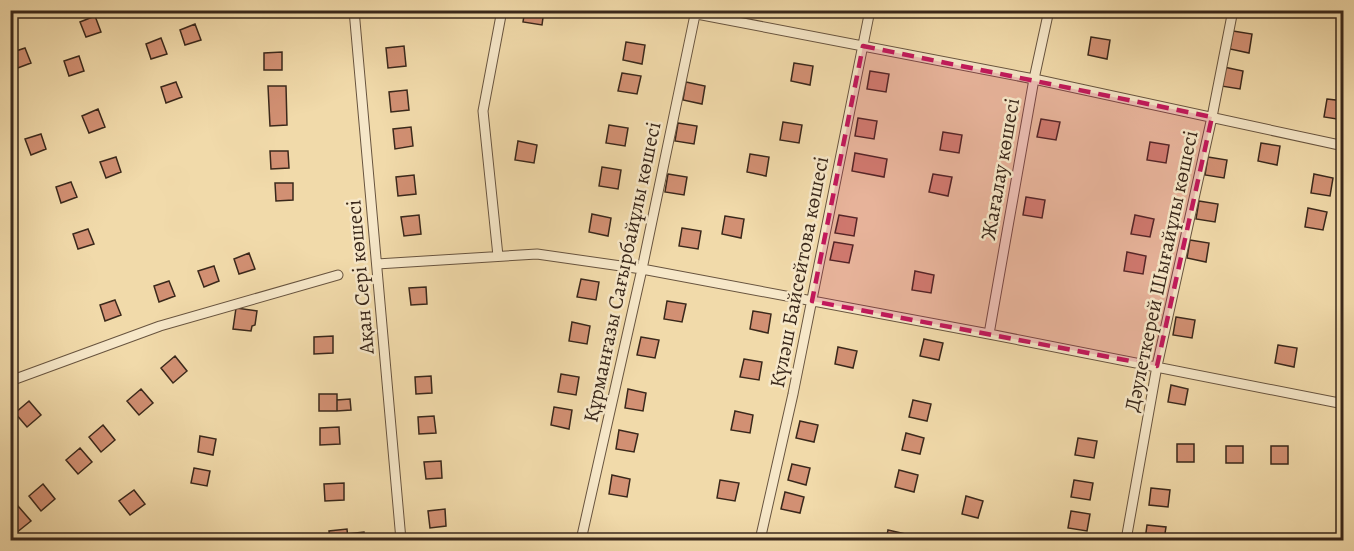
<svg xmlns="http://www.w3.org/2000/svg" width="1354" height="551" viewBox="0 0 1354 551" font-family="Alegreya,serif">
<rect width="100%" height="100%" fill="#f1daaa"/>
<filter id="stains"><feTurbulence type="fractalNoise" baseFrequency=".00333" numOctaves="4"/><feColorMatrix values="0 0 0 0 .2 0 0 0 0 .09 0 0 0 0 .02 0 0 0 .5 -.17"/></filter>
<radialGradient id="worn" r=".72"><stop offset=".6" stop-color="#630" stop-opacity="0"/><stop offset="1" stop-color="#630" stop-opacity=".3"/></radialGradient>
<path fill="#d29073" stroke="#3a281b" stroke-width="1.5" d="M525,10H544L542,25L523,22Z
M95,16L101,32L86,37L80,22Z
M195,24L201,40L185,45L180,30Z
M1233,31L1252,34L1249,53L1230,49Z
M1091,37L1110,40L1107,59L1088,55Z
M161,38L167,54L151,59L146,44Z
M1340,39L1344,40V59L1337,58Z
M626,42L645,45L642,64L623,60Z
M404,46L406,66L388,68L386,48Z
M25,48L31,63L15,69L10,53Z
M282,52V70H264V53Z
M79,56L84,71L69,76L64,61Z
M794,63L813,66L810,85L791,81Z
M1224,67L1243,71L1240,89L1221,86Z
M870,71L889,74L886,92L867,89Z
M622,73L641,76L637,94L618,91Z
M176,82L182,97L166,103L161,87Z
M686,82L705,86L702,104L683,100Z
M268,86H286L287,125L270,126Z
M407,90L409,110L391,112L389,92Z
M1327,99L1344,101L1343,120L1324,117Z
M98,109L105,127L89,133L82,116Z
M858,118L877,121L874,139L855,136Z
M1041,119L1060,122L1056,140L1037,137Z
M783,122L802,125L799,143L780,140Z
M678,123L697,126L694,144L675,141Z
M609,125L628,128L625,146L606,143Z
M411,127L413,146L395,149L393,129Z
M943,132L962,135L959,153L940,150Z
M41,134L46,149L31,155L25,139Z
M518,141L537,145L534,163L515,160Z
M1150,142L1169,145L1166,163L1147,160Z
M1261,143L1280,146L1277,165L1258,161Z
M270,151H288L289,168L271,169Z
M855,153L887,159L884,177L852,171Z
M750,154L769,157L766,176L747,172Z
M116,157L121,172L106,178L100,162Z
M1208,157L1227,160L1224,178L1205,175Z
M602,167L621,170L618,189L599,186Z
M668,174L687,177L684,195L665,192Z
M933,174L952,177L948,196L929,192Z
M1314,174L1333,178L1330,196L1311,193Z
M414,175L416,194L398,196L396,177Z
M71,182L77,197L61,203L56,187Z
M275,183H293V200L276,201Z
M1026,197L1045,200L1042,218L1023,215Z
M1199,201L1218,204L1215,222L1196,219Z
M1308,208L1327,212L1323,230L1305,227Z
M592,214L611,218L608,236L589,232Z
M419,215L421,234L404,236L401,217Z
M839,215L857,218L854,236L835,233Z
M1135,215L1154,219L1150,237L1131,234Z
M725,216L744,219L741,238L722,234Z
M682,228L701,231L698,249L679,246Z
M88,229L94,244L78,249L73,234Z
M1190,240L1209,243L1206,262L1187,258Z
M834,242L853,245L849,263L830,260Z
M1127,252L1146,256L1143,274L1124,271Z
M249,253L255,269L239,274L234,259Z
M214,266L219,281L204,287L198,271Z
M915,271L934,275L931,293L912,290Z
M581,279L599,282L596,300L577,297Z
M169,281L175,296L159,302L154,286Z
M426,287L427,304L411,305L409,288Z
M115,300L121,315L105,321L100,305Z
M667,301L686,304L682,322L664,319Z
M236,308L257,311L255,325L252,326L251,331L233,329Z
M753,311L771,314L768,333L750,329Z
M1176,317L1195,320L1192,338L1173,335Z
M572,322L590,326L587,344L569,341Z
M333,336V353L314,354V337Z
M641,337L659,340L655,358L637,355Z
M924,339L943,343L939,360L920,356Z
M1278,345L1297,348L1294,367L1275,363Z
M838,347L857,351L853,368L835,364Z
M175,356L187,371L173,383L161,368Z
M744,359L762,362L759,380L740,377Z
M561,374L579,377L576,395L558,392Z
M431,376L432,393L416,394L415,377Z
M1171,385L1188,389L1185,405L1168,402Z
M141,389L153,403L139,415L127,401Z
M628,389L646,393L643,411L625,408Z
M319,394H337V411H319Z
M350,399L351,410L337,411V400Z
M913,400L931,404L927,421L909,417Z
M29,401L41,415L27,427L15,413Z
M554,407L572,410L569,429L551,425Z
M735,411L753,415L750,433L731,430Z
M434,416L436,433L419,434L418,417Z
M800,421L818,425L814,442L796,438Z
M103,425L115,440L101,452L89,437Z
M339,427L340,444L320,445V428Z
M619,430L638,434L634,452L616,449Z
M906,433L924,438L920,454L902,450Z
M200,436L216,439L213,455L198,452Z
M1078,438L1097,441L1094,458L1075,455Z
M1177,444H1194V462H1177Z
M1226,446H1243V463H1226Z
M1271,446H1288V464H1271Z
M80,448L92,462L78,474L66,460Z
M441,461L442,478L426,479L424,462Z
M792,464L810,468L806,485L788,480Z
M194,468L210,471L207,486L191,483Z
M899,470L918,475L914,492L895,487Z
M612,475L630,479L627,497L609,494Z
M720,480L739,483L735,501L717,498Z
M1074,480L1093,483L1090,500L1071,497Z
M344,483V500L325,501L324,484Z
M43,484L55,499L41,511L29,496Z
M1151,488L1170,490L1168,507L1149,505Z
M134,490L145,504L130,515L119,501Z
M785,492L804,497L800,513L781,509Z
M966,496L983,501L978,518L962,514Z
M18,506L31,521L16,533L10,526V513Z
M445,509L446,526L430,528L428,511Z
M1071,511L1090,514L1087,531L1068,528Z
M1147,525L1166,527L1164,540H1145Z
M347,529L348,540H330L329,531Z
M888,530L906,534L905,540H886Z
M364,532L365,540H348L347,534Z"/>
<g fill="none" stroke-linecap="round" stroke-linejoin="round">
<g stroke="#68543f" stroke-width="11">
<path id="street" d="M354,10L401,540
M676,10L1034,79L1344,146
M498,256L483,111L502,10
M377,264L537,254L642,269L989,334L1344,404
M989,334L1034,79L1049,10
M10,381L160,326L338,275
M1340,403L1344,384
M581,540L642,269L696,10
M760,540L793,394L870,10
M1126,540L1157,366L1212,117L1233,10"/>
</g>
<use href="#street" stroke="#f6e7c8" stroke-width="9"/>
</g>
<path fill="#c2185b" fill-opacity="0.2" stroke="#c2185b" stroke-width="4.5" stroke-dasharray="12 8" stroke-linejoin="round" d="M863,46L1212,117L1157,366L812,301Z"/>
<g text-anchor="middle" stroke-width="5" stroke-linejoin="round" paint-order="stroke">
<g font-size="21" fill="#3a281b" stroke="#f6e7c8">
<text transform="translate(1000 169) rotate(-80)" y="7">Жағалау көшесі</text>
<text transform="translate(1161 271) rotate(-78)" y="7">Дәулеткерей Шығайұлы көшесі</text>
<text transform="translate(622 272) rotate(-78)" y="7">Құрманғазы Сағырбайұлы көшесі</text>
<text transform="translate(799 272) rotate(-79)" y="7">Күләш Байсейтова көшесі</text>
<text transform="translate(360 277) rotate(-95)" y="7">Ақан Сері көшесі</text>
</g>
</g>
<rect width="1354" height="551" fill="none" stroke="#f1daaa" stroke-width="36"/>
<rect x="12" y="12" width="1330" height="527" fill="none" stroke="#3a281b" stroke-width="3"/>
<rect x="18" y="18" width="1318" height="515" fill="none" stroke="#3a281b" stroke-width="1.5"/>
<rect width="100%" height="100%" filter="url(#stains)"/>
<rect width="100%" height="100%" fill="url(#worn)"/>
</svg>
